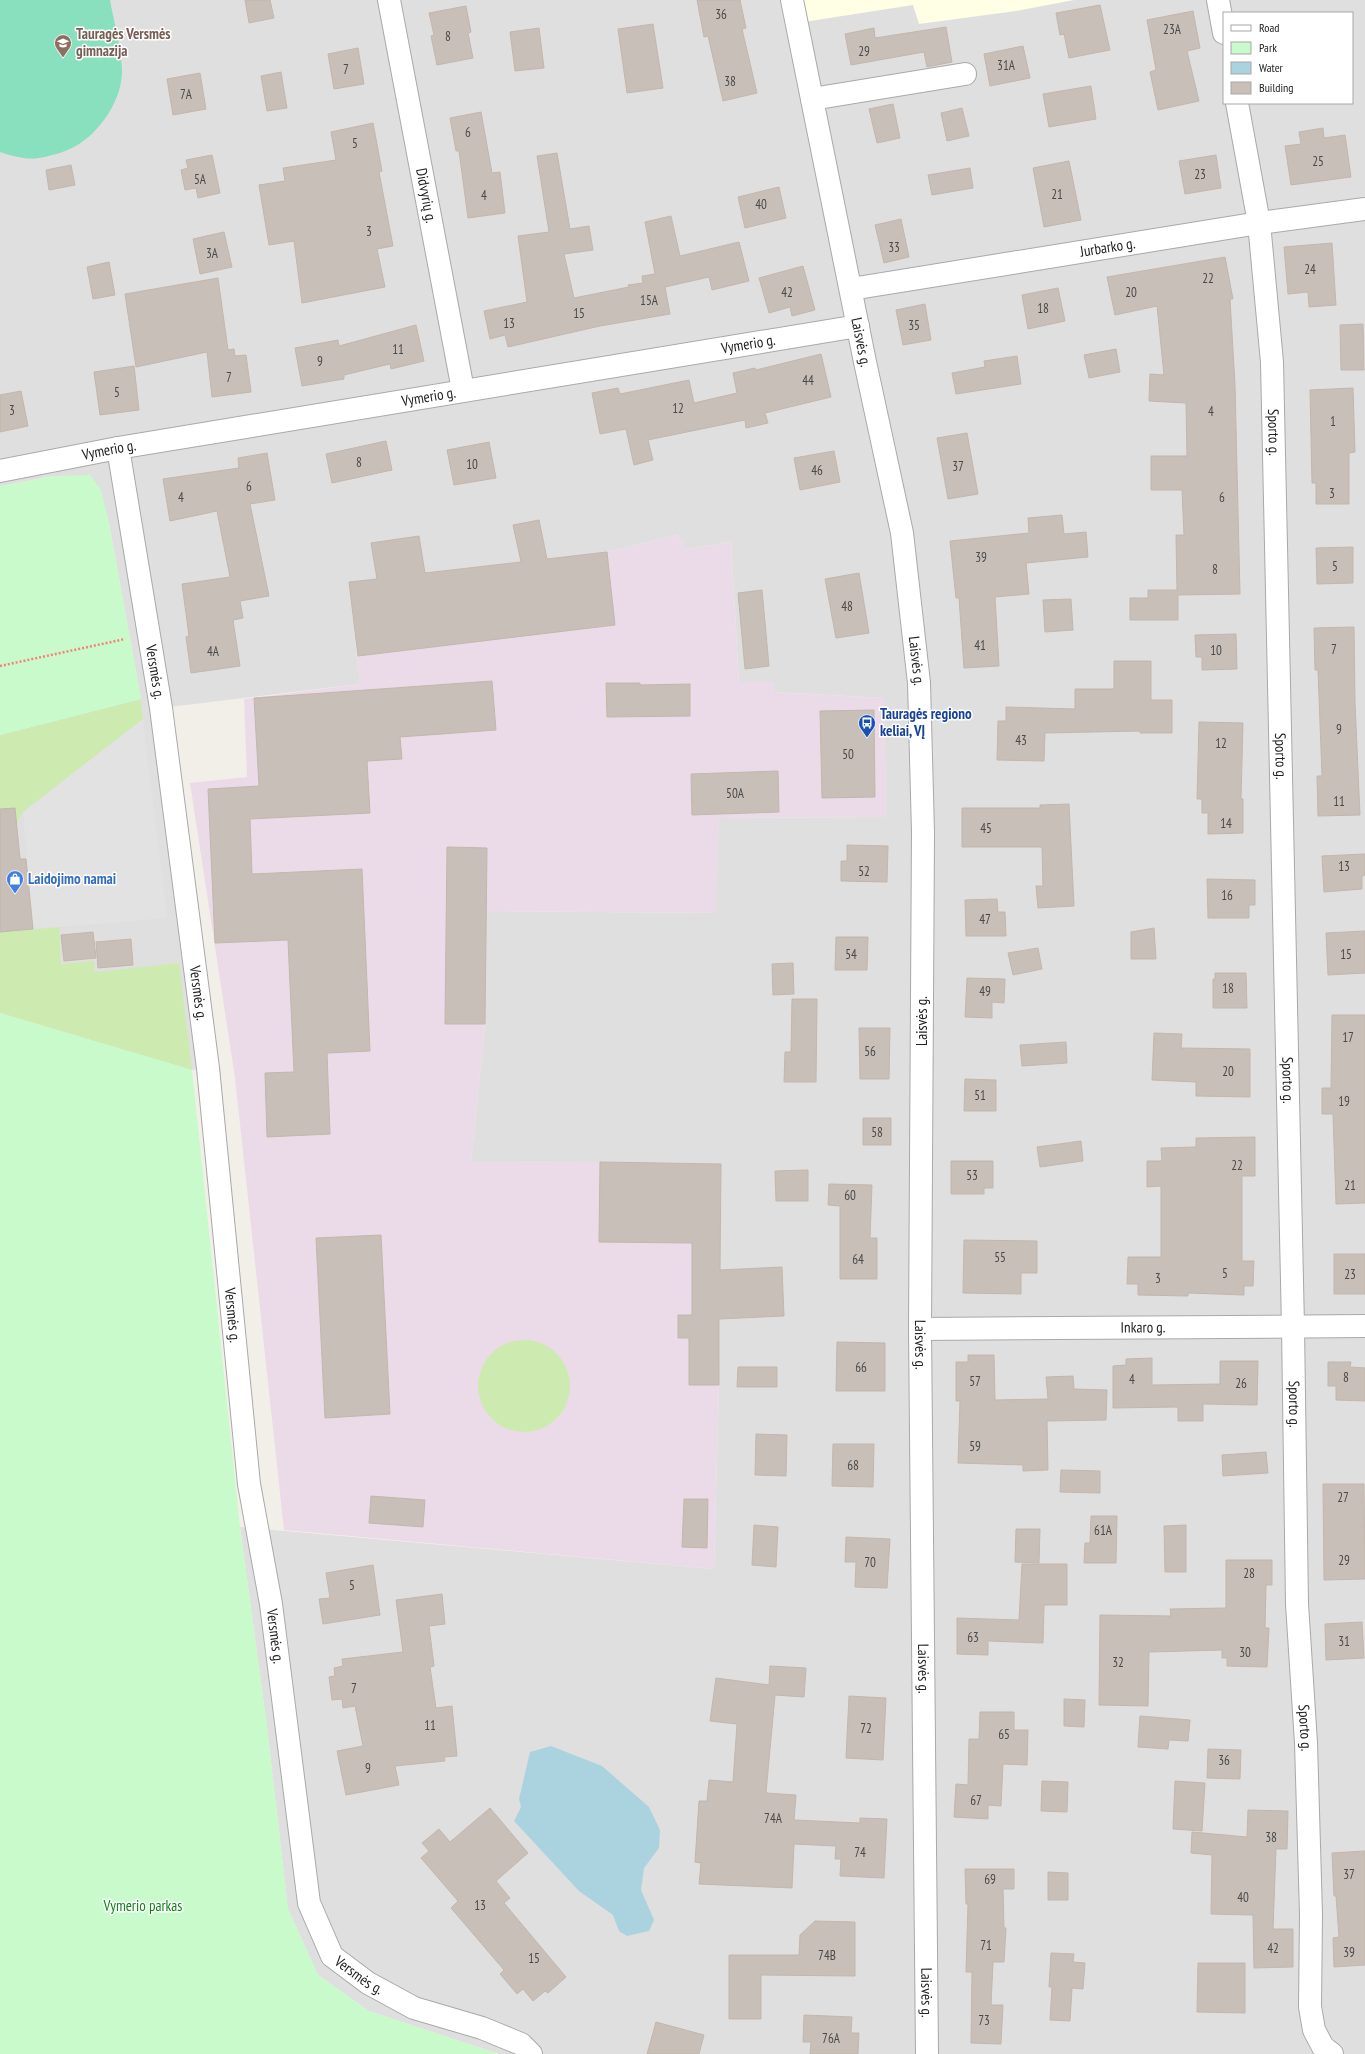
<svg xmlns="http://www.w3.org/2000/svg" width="1365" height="2054" viewBox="0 0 1365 2054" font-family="'PT Sans Narrow',sans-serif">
<rect width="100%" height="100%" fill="#f2efe9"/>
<path fill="#e0dfdf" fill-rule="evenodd" d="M0,0H1365V2054H499L369,2011L318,1975L288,1909L267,1727L240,1527L714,1569L719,1385L721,1164L471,1162L485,1024L486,911L715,913L719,818L886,817L884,698L774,692L772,682H739L731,542L687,549L678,535L607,552L349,582L360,684L161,708L208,1068L192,1070L0,1013V735L141,699L109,523L53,476L0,486ZM1224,13H1352V103H1224Z"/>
<path fill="#ebdbe8" d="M678,535L687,549L731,542L739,682H772L774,692L884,698L886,817L719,818L716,913L486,911L485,1024L471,1162L721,1164L719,1385L714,1569L284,1530L235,1078L190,783L247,777L244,699L360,684L349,582L607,552Z"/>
<path fill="#ffffe5" d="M792,0H1074L1016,11L919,24L913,5L797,23Z"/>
<path fill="#cdebb0" d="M141,699L143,719L23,812L16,823L0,824V735Z
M59,927L61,964L94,961L95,972L179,963L192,1070L0,1013V932Z
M478 1386a46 46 0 1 1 92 0a46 46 0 1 1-92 0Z"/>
<path fill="#c8facc" d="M90,475L101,490L109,523L141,699L0,735V486L53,476Z
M0,1013L192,1070L240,1527L267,1727L288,1909L318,1975L369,2011L499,2054H0Z"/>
<path fill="#88e0be" d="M0,0H110C114,22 121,48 122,69C123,99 100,133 74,147C65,152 50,156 39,158C26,160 12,156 0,152Z"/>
<path fill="#e2e2e2" d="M143,719L167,918L33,929L23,812Z"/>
<path fill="#aad3df" d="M551,1746L602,1766L649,1807L660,1830L659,1848L644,1868L641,1890L654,1920L649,1931L627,1936L619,1931L613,1915L579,1891L514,1821L521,1807L519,1799L530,1752Z"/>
<path fill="#c7bfb8" stroke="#c4b6ab" d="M245,0H270L274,18L249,23Z
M697,0H740L746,28L742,29L757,93L723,101L708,36L704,37Z
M1100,5L1110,50L1069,58L1064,34L1060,35L1056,13Z
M466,6L471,32L468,33L473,58L437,65L431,36L434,35L429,13Z
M1193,11L1200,48L1187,51L1199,101L1158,110L1150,72L1156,70L1147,20Z
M653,24L663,88L627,93L618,29Z
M946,27L952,62L927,67L924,52L851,65L845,34L874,28L875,38Z
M539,28L544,68L515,71L510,32Z
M1023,46L1030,78L990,86L984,54Z
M358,48L364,84L334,89L328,54Z
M281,72L287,108L267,111L261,76Z
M200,73L206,109L173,115L167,79Z
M1091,86L1096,119L1049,127L1043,94Z
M893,104L900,138L877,143L869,109Z
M962,108L969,136L947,141L941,113Z
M481,112L492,173L500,172L505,213L468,218L459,151H456L450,118Z
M373,123L382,171L379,172L393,246L377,249L385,287L302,303L294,241L269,245L259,185L285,181L283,168L336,160L331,132Z
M1323,128L1324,138L1345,135L1351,177L1291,185L1285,146L1301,144L1299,132Z
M557,153L570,229L589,226L593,250L564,254L574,298L629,287L628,285L643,283L642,276L655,274L645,222L671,216L680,256L739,242L749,281L712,290L709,277L665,287L670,314L600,326L508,347L505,335L490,339L484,311L527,302L518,236L549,232L537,156Z
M212,155L220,193L198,198L196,188L185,190L181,170L188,168L186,160Z
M1216,155L1221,188L1185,194L1179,161Z
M1069,161L1081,220L1044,227L1033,168Z
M71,165L75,185L49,190L46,170Z
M970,168L973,188L932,195L928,175Z
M779,187L786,218L745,228L738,197Z
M901,219L909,257L884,263L875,225Z
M224,232L232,267L200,274L193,239Z
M1332,243L1336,305L1309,307L1308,292L1288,294L1284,247Z
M1225,257L1233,299H1230L1235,385L1240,594L1178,595V620H1130V598H1148V590H1177L1176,535H1184L1182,490H1151V456H1187L1186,403L1149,401L1150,374L1164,375L1157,306L1115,315L1107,277Z
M109,262L115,295L93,299L87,267Z
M803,266L815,310L792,316L790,307L769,313L759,278Z
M218,278L228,350L234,349L235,356L246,355L251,392L212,397L207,352L136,367L125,294Z
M1058,288L1065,321L1028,329L1022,295Z
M925,304L931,340L903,345L896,310Z
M1363,324L1364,370H1341L1340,325Z
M416,325L424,361L391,369L390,364L344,375V379L302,386L295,348L338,340L339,346Z
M1116,349L1120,372L1089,378L1084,355Z
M821,354L831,397L765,413L768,423L746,428L745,420L648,440L653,460L634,465L626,429L600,434L592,393L618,388L620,394L689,380L694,403L737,393L733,373L755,368L756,370Z
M1017,356L1021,384L956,394L952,373L985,367L984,361Z
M134,366L139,410L100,415L94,372Z
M1353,388L1355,452L1349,453V504H1316V483H1312L1310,390Z
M21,391L28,426L0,432V395Z
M967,433L978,494L948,499L937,438Z
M386,441L392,470L332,483L326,454Z
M489,442L496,478L454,485L447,450Z
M834,451L840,482L800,490L794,458Z
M267,453L275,500L250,504L269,596L240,601L243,618L233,620L240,666L191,673L186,637L189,636L182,584L230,577L217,511L170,521L163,479L239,468L238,458Z
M1062,515L1064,534L1086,532L1088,557L1026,563L1029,594L995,597L999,666L964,668L959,598H956L950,541L1029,533L1028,518Z
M539,520L547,559L607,552L615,625L358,656L349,582L377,579L371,543L419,536L425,573L521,562L513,525Z
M1353,547V583L1317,584L1316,548Z
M859,573L869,633L836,638L825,579Z
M762,590L769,666L745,669L738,593Z
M1071,599L1073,630L1045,632L1043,600Z
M1354,627L1355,703L1360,815L1318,816L1317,776H1322L1318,670H1315L1314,628Z
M1236,634L1237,669L1202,670V657H1196L1195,635Z
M1114,661H1151V700H1172V733H1140V731L1045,733L1044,761L997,760L998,721H1006V707L1075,709V689H1114Z
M492,681L496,730L400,737L402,759L367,761L370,813L250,819L252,874L362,869L370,1051L327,1053L330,1134L267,1137L265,1073L294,1072L288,940L215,943L208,789L259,786L254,698Z
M606,683H640V685L690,684V716L607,717Z
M874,710L875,797L822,798L820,711Z
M1199,722L1243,723L1241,799H1243V833L1208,834V813H1202V799H1197Z
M778,771L779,812L692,815L691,774Z
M1069,804L1074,906L1038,908L1036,886H1043L1042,847H962V808H1040V805Z
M15,808L20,859H26L33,929L0,932V809Z
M847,845L888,846L887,882L841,881V861H847Z
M447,847L487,848L485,1024H445Z
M1365,854V875L1362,876V889L1324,892L1322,856Z
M1207,879L1255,880V905H1249V918H1208Z
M997,899L998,912H1005L1006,936H966L965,900Z
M1154,928L1156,959H1131V932Z
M1365,931V973L1328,975L1326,933Z
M93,932L96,958L64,961L61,935Z
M836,937H868L867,970H835Z
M131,939L133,965L98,968L96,942Z
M1038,948L1042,969L1013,975L1008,953Z
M793,963L794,994L773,995L772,964Z
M1215,973H1246L1247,1008H1213V979H1215Z
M967,978L1005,979L1004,1003L992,1002V1018L965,1017Z
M792,999H817L816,1082H784L785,1052H791Z
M1332,1015H1365V1203L1336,1204L1333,1114H1322V1088H1331Z
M859,1028H890L889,1079H860Z
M1154,1033L1182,1034L1181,1048L1250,1049V1097L1196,1096V1082L1152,1080Z
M1066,1042L1067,1063L1022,1066L1020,1045Z
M965,1079L996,1080V1111H964Z
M863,1118H891V1145H863Z
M1255,1137V1176H1242V1261H1254L1253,1286H1244V1295L1188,1293V1296L1138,1295V1284H1127L1128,1257H1161V1186L1147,1187V1161H1162L1161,1148L1196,1147V1138Z
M1081,1141L1083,1161L1040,1167L1037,1147Z
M951,1161H993V1188H984V1194H951Z
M600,1162L721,1164L720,1270L782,1267L784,1316L719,1319V1385H689V1338H678V1315H692V1243L599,1242Z
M808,1170V1201H776L775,1171Z
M829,1184L872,1185L870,1238H877V1279H840V1206L828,1205Z
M381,1235L390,1414L325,1418L316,1238Z
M964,1240L1037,1241V1273H1021V1294L963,1293Z
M1334,1254H1365V1294H1334Z
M837,1342L885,1343V1391H836Z
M968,1355H994L995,1400L1048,1399L1046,1377L1073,1376L1074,1389L1107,1390L1106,1420L1047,1421L1048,1470L1023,1471V1465L958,1463L960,1401H956V1362H968Z
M1152,1358V1385L1220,1384V1361H1258L1257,1405L1203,1404V1421H1178V1407L1113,1408V1366L1126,1365V1359Z
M1328,1362H1351L1350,1367L1365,1368V1401L1336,1400V1386H1328Z
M738,1367H777V1387H737Z
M756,1434L787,1435L786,1476L755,1475Z
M833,1444H874L873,1487L832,1486Z
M1266,1452L1268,1473L1223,1476L1222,1455Z
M1061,1470L1100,1471V1493L1060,1492Z
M1323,1484H1364L1365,1579L1324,1580Z
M371,1496L425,1500L423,1527L369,1523Z
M684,1499H708L707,1548L682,1547Z
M1091,1516H1117L1116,1563H1084L1085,1543H1090Z
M754,1525L778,1527L776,1567L752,1565Z
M1186,1525V1572H1165L1164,1526Z
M1016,1529H1040L1039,1563L1015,1562Z
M846,1537L890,1539L887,1588L855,1587L856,1562H845Z
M1226,1560H1272V1585H1266L1265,1628H1269L1267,1667L1227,1666V1658H1222V1650L1149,1652L1148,1706L1099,1705L1100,1615L1171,1616L1170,1609L1226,1608Z
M1022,1564H1067V1605H1044L1043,1643L988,1641V1655L957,1654V1618L1019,1620Z
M373,1565L380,1615L323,1624L319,1599L330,1598L326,1573Z
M442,1594L445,1624L429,1626L434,1666L430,1667L436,1708L452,1706L457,1756L444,1757L445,1761L395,1766L399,1785L346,1795L337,1751L363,1746L355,1706L343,1708L342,1699L332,1700L329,1677L335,1676L334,1668L343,1666L342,1659L403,1652L396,1600Z
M1362,1622L1364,1658L1326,1660L1325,1624Z
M770,1666L806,1668L804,1697L775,1695L766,1793L796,1795L794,1820L860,1823V1818L887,1819L884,1878L840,1876L841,1859H835L836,1846L794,1844L792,1888L699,1884L701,1863L695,1862L699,1801H707L709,1780L733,1782L737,1724L710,1721L716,1678L769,1685Z
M849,1696L886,1698L883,1760L846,1758Z
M1064,1699L1085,1700L1084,1727L1064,1726Z
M980,1712H1014V1730H1028L1027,1765L1003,1764L1001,1806L988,1805V1819L954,1817L956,1784L968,1785L969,1739H979Z
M1140,1716L1190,1720L1188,1741L1169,1740L1168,1749L1138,1747Z
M1208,1749L1241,1750L1240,1779L1207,1778Z
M1042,1781L1068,1782L1067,1812L1041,1811Z
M1175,1781L1205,1783L1202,1831L1173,1829Z
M490,1808L528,1853L496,1881L510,1898L504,1903L566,1977L548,1993L545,1991L533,2001L523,1989L517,1994L500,1974L504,1970L451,1908L458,1901L421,1858L429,1851L422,1843L439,1829L450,1842Z
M1248,1810L1288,1811L1287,1849H1276L1273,1929H1293V1967L1254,1968L1253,1915L1211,1914L1212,1855L1191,1853L1192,1832L1247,1837Z
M1365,1851V1965L1334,1967L1333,1938L1339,1937L1336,1896H1334L1332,1853Z
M965,1869H1014V1889H1003L1004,1928H1006L1004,1962H993L991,2005H1003L1001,2044L971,2043L972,1972H966L968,1904H966Z
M1048,1872L1068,1873V1900H1048Z
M815,1921L855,1922V1976L761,1975V2019H729V1955H799L800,1935Z
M1051,1953L1074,1954L1073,1962L1085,1963L1083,1989L1072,1988L1070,2021L1050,2020L1052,1987H1049Z
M1198,1963H1245V2013L1197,2012Z
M804,2015L852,2017L851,2033H859L858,2054H810L811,2042H803Z
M656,2022L704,2035L699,2054H647Z"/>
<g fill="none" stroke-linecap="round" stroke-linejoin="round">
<g stroke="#a9a9a9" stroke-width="24">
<g id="minor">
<path id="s1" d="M389,0L463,390"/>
<path id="s2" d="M792,0L865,362L902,533L919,683L923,832L920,1329L927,2054"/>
<path d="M1218,0L1224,33"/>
<path d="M812,99L965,74"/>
<path id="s3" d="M1237,103L1259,223L1272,362L1293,1327L1297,1604L1306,1743L1311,1914L1310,2007L1314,2030L1323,2047L1332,2054"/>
<path id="s4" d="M851,289L1259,223L1365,209"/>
<path id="s5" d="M118,448L161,708L208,1068L249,1484L271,1604L309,1903L332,1956L368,1983L414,2008L482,2028L521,2044L531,2054"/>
<path id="s6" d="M0,471L118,448L858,326"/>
<path id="s7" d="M920,1329L1365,1326"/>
</g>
</g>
<path stroke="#fa8072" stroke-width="2.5" stroke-dasharray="2 2" stroke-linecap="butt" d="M0,666L125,639"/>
<use href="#minor" stroke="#fff" stroke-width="22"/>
</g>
<defs>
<g id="school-pin" transform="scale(0.9)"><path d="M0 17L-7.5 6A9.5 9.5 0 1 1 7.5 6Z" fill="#8d6e63" stroke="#fff"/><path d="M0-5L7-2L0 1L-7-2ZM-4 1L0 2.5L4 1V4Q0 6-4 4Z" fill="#fff"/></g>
<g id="bus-pin" transform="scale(0.9)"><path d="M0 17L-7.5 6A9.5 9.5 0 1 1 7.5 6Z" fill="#1a4fb4" stroke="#fff"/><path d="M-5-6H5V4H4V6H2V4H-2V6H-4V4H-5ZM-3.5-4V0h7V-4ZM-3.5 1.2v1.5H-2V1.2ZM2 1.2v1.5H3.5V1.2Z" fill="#fff"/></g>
<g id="shop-pin" transform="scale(0.9)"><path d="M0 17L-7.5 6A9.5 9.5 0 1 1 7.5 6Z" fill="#3f7fe0" stroke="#fff"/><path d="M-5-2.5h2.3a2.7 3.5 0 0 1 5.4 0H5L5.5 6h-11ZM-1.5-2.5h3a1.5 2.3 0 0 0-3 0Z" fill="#fff"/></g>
</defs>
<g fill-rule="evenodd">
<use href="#school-pin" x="63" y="43"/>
<use href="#bus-pin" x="867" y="723"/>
<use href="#shop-pin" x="15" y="879"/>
</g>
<g text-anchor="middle" stroke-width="3" stroke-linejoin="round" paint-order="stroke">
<g font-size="13" fill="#4b4948">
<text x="721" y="19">36</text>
<text x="1172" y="34">23A</text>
<text x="448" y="41">8</text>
<text x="864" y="56">29</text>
<text x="1006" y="70">31A</text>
<text x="346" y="74">7</text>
<text x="730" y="86">38</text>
<text x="186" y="99">7A</text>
<text x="468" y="137">6</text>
<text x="355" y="148">5</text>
<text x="1318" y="166">25</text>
<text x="1200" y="179">23</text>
<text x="200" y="184">5A</text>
<text x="1057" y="199">21</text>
<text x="484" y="200">4</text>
<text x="761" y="209">40</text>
<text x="369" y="236">3</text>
<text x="894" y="252">33</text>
<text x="212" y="258">3A</text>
<text x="1310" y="274">24</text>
<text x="1208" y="283">22</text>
<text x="787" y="297">42</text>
<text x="1131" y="297">20</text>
<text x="649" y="305">15A</text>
<text x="1043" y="313">18</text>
<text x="579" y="318">15</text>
<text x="509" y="328">13</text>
<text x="914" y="330">35</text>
<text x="398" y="354">11</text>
<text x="320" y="366">9</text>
<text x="229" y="382">7</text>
<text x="808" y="385">44</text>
<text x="117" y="397">5</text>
<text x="678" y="413">12</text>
<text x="12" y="415">3</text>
<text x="1211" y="416">4</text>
<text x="1333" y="426">1</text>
<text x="359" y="467">8</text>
<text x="472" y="469">10</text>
<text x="958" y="471">37</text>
<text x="817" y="475">46</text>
<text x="249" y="491">6</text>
<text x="1332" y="498">3</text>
<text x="181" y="502">4</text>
<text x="1222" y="502">6</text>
<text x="981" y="562">39</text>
<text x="1335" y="571">5</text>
<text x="1215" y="574">8</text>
<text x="847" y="611">48</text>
<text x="980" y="650">41</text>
<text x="1334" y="654">7</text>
<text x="1216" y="655">10</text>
<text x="213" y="656">4A</text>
<text x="1339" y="734">9</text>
<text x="1021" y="745">43</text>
<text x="1221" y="748">12</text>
<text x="848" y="759">50</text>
<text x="735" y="798">50A</text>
<text x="1339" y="806">11</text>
<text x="1226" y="828">14</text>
<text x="986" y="833">45</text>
<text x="1344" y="871">13</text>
<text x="864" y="876">52</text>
<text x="1227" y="900">16</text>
<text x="985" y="924">47</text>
<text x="851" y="959">54</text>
<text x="1346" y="959">15</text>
<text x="1228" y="993">18</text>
<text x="985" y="996">49</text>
<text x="1348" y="1042">17</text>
<text x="870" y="1056">56</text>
<text x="1228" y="1076">20</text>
<text x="980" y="1100">51</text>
<text x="1344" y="1106">19</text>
<text x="877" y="1137">58</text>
<text x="1237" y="1170">22</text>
<text x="972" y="1180">53</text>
<text x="1350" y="1190">21</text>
<text x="850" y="1200">60</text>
<text x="1000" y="1262">55</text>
<text x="858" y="1264">64</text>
<text x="1225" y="1278">5</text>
<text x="1350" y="1279">23</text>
<text x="1158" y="1283">3</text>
<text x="861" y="1372">66</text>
<text x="1346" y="1382">8</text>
<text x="1132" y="1384">4</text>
<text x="975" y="1386">57</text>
<text x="1241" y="1388">26</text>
<text x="975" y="1451">59</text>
<text x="853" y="1470">68</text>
<text x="1343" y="1502">27</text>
<text x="1103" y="1535">61A</text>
<text x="1344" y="1565">29</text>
<text x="870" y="1567">70</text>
<text x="1249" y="1578">28</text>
<text x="352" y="1590">5</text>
<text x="973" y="1642">63</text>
<text x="1344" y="1646">31</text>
<text x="1245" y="1657">30</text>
<text x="1118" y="1667">32</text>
<text x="354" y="1693">7</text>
<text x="430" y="1730">11</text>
<text x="866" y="1733">72</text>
<text x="1004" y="1739">65</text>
<text x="1224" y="1765">36</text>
<text x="368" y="1773">9</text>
<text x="976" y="1805">67</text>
<text x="773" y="1823">74A</text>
<text x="1271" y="1842">38</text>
<text x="860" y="1857">74</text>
<text x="1349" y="1879">37</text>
<text x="990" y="1884">69</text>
<text x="1243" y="1902">40</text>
<text x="480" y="1910">13</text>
<text x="986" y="1950">71</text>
<text x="1273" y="1953">42</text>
<text x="1349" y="1957">39</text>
<text x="827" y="1960">74B</text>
<text x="534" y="1963">15</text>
<text x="984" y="2025">73</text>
<text x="831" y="2043">76A</text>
</g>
<g font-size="15" font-weight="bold" fill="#785e54" stroke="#fff" text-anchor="start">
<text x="76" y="39">Tauragės Versmės<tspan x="76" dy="17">gimnazija</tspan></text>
</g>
<g font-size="15" fill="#222" stroke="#fff">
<text dy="5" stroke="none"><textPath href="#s1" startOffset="199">Didvyrių g.</textPath></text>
<text dy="5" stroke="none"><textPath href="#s4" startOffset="260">Jurbarko g.</textPath></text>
<text dy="5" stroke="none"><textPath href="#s2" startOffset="349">Laisvės g.</textPath></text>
<text dy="5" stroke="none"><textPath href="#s6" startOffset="759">Vymerio g.</textPath></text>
<text dy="5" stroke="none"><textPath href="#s6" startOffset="435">Vymerio g.</textPath></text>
<text dy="5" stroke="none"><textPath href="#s3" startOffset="332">Sporto g.</textPath></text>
<text dy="5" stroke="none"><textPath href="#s6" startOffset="111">Vymerio g.</textPath></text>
<text dy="5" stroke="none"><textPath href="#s2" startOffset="673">Laisvės g.</textPath></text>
<text dy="5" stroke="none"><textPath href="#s5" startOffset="227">Versmės g.</textPath></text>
<text dy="5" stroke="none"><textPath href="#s3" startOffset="656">Sporto g.</textPath></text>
<text dy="5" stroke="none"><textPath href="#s5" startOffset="551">Versmės g.</textPath></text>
<text transform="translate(922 1021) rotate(-90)" y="5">Laisvės g.</text>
<text dy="5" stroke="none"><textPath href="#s3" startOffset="980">Sporto g.</textPath></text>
<text dy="5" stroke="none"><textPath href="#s5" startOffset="875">Versmės g.</textPath></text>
<text dy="5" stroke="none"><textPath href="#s7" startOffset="223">Inkaro g.</textPath></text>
<text dy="5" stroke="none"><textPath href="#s2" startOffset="1357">Laisvės g.</textPath></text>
<text dy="5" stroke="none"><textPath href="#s3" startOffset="1304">Sporto g.</textPath></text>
<text dy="5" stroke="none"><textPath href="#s5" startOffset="1199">Versmės g.</textPath></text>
<text dy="5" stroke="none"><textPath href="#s2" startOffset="1681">Laisvės g.</textPath></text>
<text dy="5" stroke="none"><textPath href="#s3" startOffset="1628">Sporto g.</textPath></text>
<text dy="5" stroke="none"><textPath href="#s5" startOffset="1559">Versmės g.</textPath></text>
<text dy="5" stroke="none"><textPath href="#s2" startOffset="2005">Laisvės g.</textPath></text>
</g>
<g font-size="15" font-weight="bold" fill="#164399" stroke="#fff" text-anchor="start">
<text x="880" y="719">Tauragės regiono<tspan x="880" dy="17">keliai, VĮ</tspan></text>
</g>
<g font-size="15" font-weight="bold" fill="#366cbe" stroke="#fff" text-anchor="start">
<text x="28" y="884">Laidojimo namai</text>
</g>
<g font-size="15" fill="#0c8416" stroke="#fff">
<text x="143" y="1911">Vymerio parkas</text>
</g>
</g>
<rect x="1223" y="12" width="130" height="92" fill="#ffffff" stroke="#a7a7a7"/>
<rect x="1231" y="25" width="20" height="6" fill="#ffffff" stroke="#a7a7a7"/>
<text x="1259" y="32" font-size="12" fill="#222222">Road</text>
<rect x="1231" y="42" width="20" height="12" fill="#c8facc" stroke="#a7a7a7"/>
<text x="1259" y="52" font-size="12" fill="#222222">Park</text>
<rect x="1231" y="62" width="20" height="12" fill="#aad3df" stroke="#a7a7a7"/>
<text x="1259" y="72" font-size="12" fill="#222222">Water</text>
<rect x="1231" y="82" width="20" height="12" fill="#c7bfb8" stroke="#a7a7a7"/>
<text x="1259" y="92" font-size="12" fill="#222222">Building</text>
</svg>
